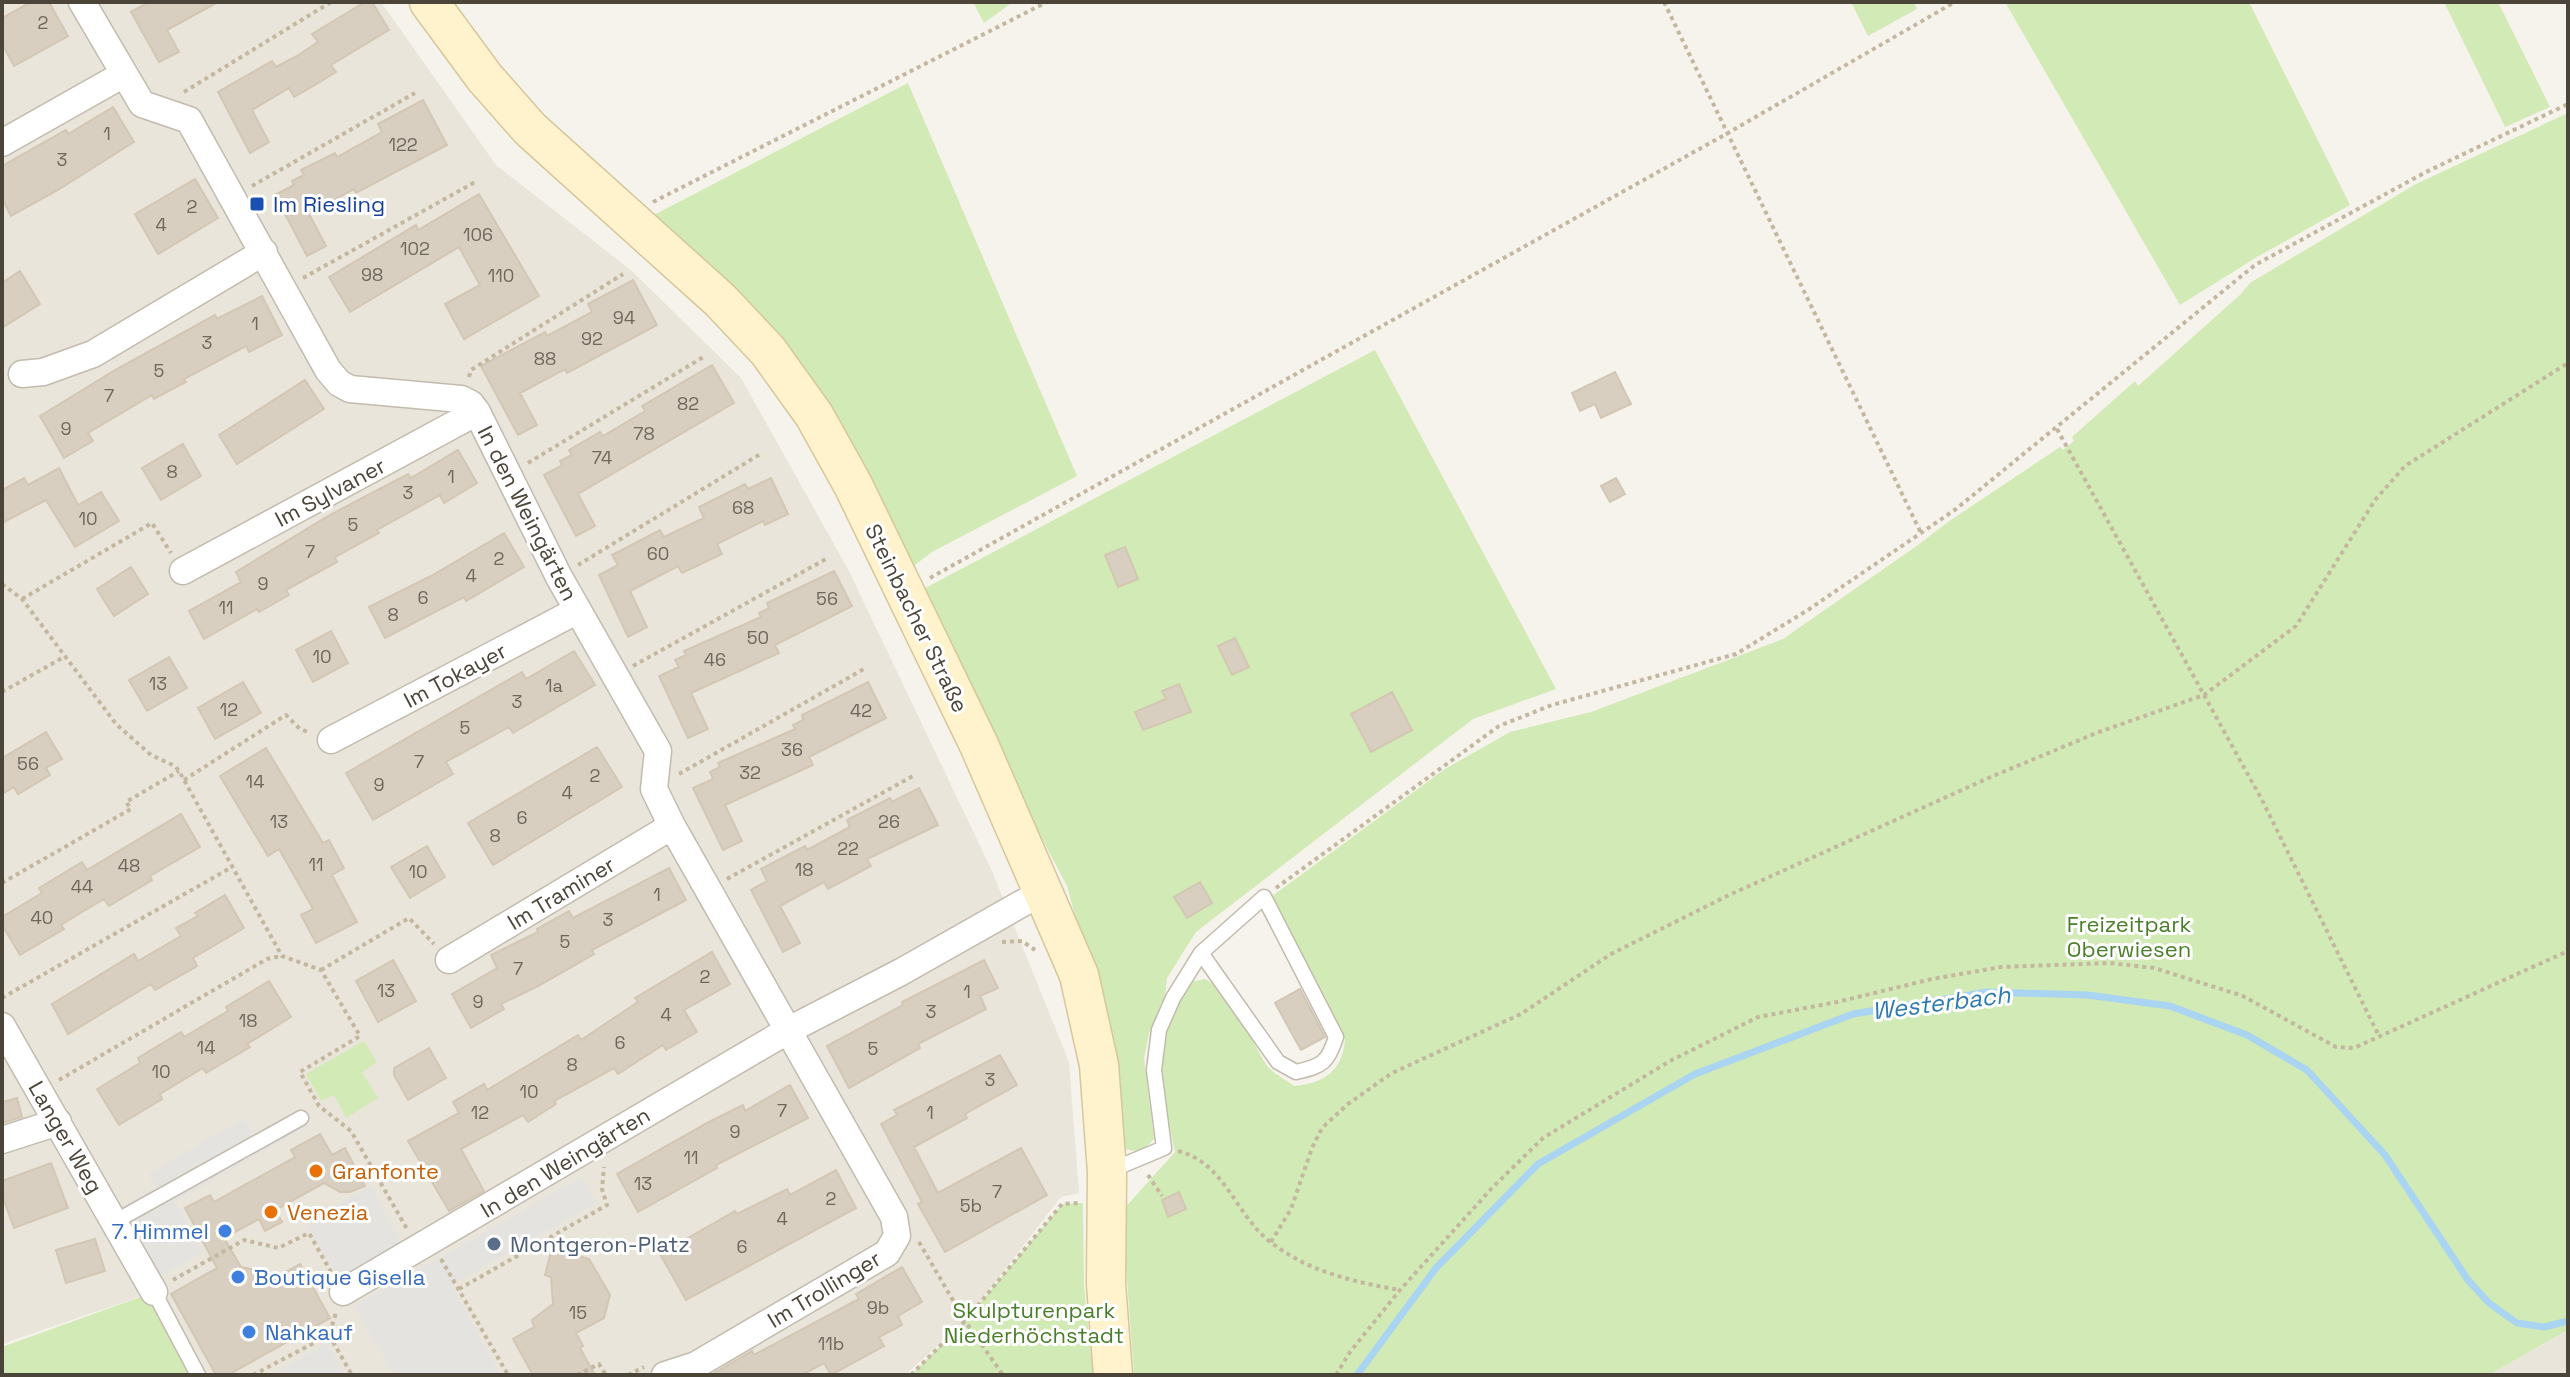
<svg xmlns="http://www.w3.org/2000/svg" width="2570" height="1377" viewBox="0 0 2570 1377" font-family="'Space Grotesk',sans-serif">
<rect width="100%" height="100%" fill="#f6f3ec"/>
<path fill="#eae5da" d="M2,2H381L496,165L632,271L741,378L849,571L992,871L1069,1062L1079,1193L1061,1197L965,1321L905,1375H198L153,1292L2,1344Z
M2568,1330V1375H2489L2567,1331Z"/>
<path fill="#d2eab5" d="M973,2H1013L984,23Z
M1851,2H1914L1917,9L1868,36Z
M2005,2H2249L2350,205L2257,257L2180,305Z
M2444,2H2498L2550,107L2505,127Z
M908,83L1077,476L932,552L912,567L646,219Z
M2568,113V1330L2489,1375H1134L1122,1211L1175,1152L1158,1071L1170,1019L1190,982L1205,979C1243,999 1246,1036 1268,1067C1274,1074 1286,1080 1294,1086C1325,1083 1342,1071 1345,1040L1271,897L1445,769L1510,732L1591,712L1783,639L1918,545L1948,522L2060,447L2063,450L2074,441L2072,437L2135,381L2138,386L2241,294L2250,283L2416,184Z
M1375,350L1556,689L1473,719L1196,932L1167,978L1165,996L1149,1033L1144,1058L1154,1139L1141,1152L1118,1148L1095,985L1067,886L914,594Z
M364,1041L377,1062L362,1072L378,1098L346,1118L334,1095L321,1101L306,1074Z
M1083,1203L1084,1286L1093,1375H911L965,1321L1062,1204Z
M154,1292L198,1375H2V1347Z"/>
<path fill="#e5e3e0" d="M299,1108L309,1125L175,1202L203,1252L160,1277L120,1208L155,1187L148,1174L243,1119L253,1135Z
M582,1177L597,1203L451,1285L501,1375H393L355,1306Z
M370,1186L405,1248L341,1285L306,1222Z
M327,1343L345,1375H270Z"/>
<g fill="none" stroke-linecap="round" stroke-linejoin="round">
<path stroke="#a9d4f2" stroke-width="7" d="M1357,1375L1436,1268L1538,1164L1695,1074L1853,1014L1988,992L2087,995L2170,1006L2247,1035L2307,1070L2385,1155L2468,1280L2489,1303L2517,1323L2544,1327L2568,1321"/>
</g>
<path fill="#d8cfc1" stroke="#d3c7b4" stroke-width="2" d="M31,2H49L68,36L14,66L2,44V18Z
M149,2H218L167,30L179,52L159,62L131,12Z
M365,2H372L389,30L331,65L336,72L315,85L294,97L289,88L252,110L269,142L250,153L218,92L272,61L276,67L297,56L318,42L312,34Z
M423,100L447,145L356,193L354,189L309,214L326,246L307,256L275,195L294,185L292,181L304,175L301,170L335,153L337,157L382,132L378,124Z
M113,107L134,142L58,190L11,216L2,199V166L66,130L68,134Z
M195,179L218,218L158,254L135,214Z
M479,194L539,296L464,339L445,304L480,285L459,247L350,312L329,277L416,225L418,230Z
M20,271L40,304L2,328V283Z
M633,280L657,325L567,373L565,369L520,393L537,425L518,435L481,366L545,332L547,336L592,312L588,304Z
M262,296L282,335L249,352L246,346L184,379L186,382L154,399L152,395L88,433L93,441L64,458L40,416L115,370L215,315L217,319Z
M712,365L734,403L578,494L595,526L576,536L544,475L562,465L560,461L572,455L569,450L600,432L603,436L645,411L642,406Z
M1615,372L1631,404L1601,418L1595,404L1580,411L1572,393Z
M305,380L324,409L237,464L219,435Z
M183,444L201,476L161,500L142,468Z
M458,450L477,483L444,503L440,495L377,530L379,533L335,557L337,562L286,590L289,595L259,612L257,609L204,639L189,611L241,582L236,572L328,516L408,474L411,478Z
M59,468L78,505L101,492L119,521L75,547L46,500L2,523V490L24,478L28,485Z
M771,478L788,514L765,525L763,521L717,544L722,554L682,573L678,566L630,591L647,627L628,637L599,575L618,565L612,555L660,530L664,537L704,518L699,507L745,484L748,489Z
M1616,478L1625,494L1610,502L1601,486Z
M504,533L524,567L466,601L464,597L385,638L369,607L431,576Z
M1125,547L1138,579L1118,587L1105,555Z
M131,567L148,594L114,616L97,589Z
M834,571L852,606L775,645L779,653L691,693L708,729L688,738L659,676L679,667L675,660L686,655L684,651L761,617L759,613L769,608L767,603Z
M331,631L348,663L313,682L296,650Z
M1235,638L1249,667L1232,675L1218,646Z
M574,651L595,685L513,733L509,727L446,762L453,774L373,820L346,773L522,672L526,679Z
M169,657L187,688L147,711L129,680Z
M243,682L261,713L215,739L198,708Z
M868,682L886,718L809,757L813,765L725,805L742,841L723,850L693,788L713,779L710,772L720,767L718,763L795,729L793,725L803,720L802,715Z
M1179,684L1191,712L1143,730L1135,712L1166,699L1162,691Z
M1392,692L1412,730L1371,752L1351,714Z
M46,732L62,759L46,768L50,775L18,794L14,787L2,794V758Z
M597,747L622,787L493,865L468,823Z
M266,748L323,843L329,840L344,868L332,875L357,922L316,943L301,915L313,909L279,849L268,856L220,776Z
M919,788L938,825L867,859L871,866L828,889L824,882L780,906L800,943L783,952L751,890L767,881L761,869L805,846L807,850L850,827L847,820L890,798L892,802Z
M181,814L200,847L150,876L152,880L109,906L104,899L82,912L61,925L64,929L20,955L2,925V917L42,893L39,888L82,862L87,870Z
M427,846L445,877L410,898L391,867Z
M669,868L686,900L592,950L594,954L538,986L501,1004L504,1009L471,1028L452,994L497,968L491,955L538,932L537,929L569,911L573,918Z
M1200,882L1212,903L1187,918L1174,897Z
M225,895L244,928L193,958L197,966L155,990L151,984L68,1034L52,1004L134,954L138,961L181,936L176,928L198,916L195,913Z
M712,952L730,984L684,1010L697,1032L666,1050L663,1045L618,1074L614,1068L554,1101L556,1104L528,1122L523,1115L461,1149L484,1191L449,1211L408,1141L459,1113L453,1102L484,1084L487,1090L578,1035L581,1040L638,1002L635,998Z
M393,960L416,1001L378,1022L356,981Z
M984,960L998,988L980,996L986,1009L918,1044L920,1048L849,1088L827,1046L903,1005L902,1002Z
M269,981L291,1017L247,1044L250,1047L206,1073L203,1068L160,1094L162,1099L119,1125L97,1089L140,1063L138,1058L181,1032L184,1037L228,1011L226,1007Z
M1300,989L1325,1037L1301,1050L1275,1003Z
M429,1048L446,1078L408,1100L394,1075V1068Z
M1000,1055L1017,1085L965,1114L967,1118L914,1147L938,1193L1021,1148L1047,1195L945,1252L918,1204L922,1202L881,1124L897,1115L894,1110Z
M790,1085L808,1118L716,1165L717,1168L638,1212L617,1174L709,1122L743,1105L745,1111Z
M17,1098L22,1117L2,1123V1102Z
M320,1134L332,1155L345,1148L365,1186L350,1192H340L324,1183L275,1210L282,1222L265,1231L259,1219L224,1238L241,1267L255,1270L263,1285L300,1264L330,1318L228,1375H216L171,1294L217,1268L185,1208L210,1195L214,1202L295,1157L291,1150Z
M51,1163L68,1208L14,1228L2,1195V1181Z
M836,1170L856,1208L686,1300L660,1254L735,1211L737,1214L787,1189L790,1195Z
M1179,1192L1186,1209L1168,1217L1162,1200Z
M95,1239L105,1271L66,1283L56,1250Z
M552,1248L589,1259L610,1295L604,1318L576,1333L583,1346L580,1348L595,1375H533L513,1339L534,1327L532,1320L553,1304L551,1277L545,1275Z
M902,1267L922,1302L898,1316L902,1325L879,1337L884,1346L831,1375L824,1363L802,1375H711L752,1351L754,1355L859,1299L856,1294Z"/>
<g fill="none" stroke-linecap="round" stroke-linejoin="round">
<g stroke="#c2bbae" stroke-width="17">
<path id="lane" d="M1109,1171L1164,1148L1154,1070L1159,1030L1173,998L1201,953L1264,897L1336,1037C1328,1063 1322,1066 1296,1072L1278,1062L1201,953
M116,1221L301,1118
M154,1292L198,1375"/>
</g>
<g stroke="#c2bbae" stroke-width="29">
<path id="street" d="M82,2L142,104L189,120L328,370L339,383L350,389L461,399L471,404L477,412L559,577L658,751L654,789L672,826L894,1217L897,1236L887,1253L696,1365L665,1375
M2,143L124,74
M22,374L43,372L93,354L264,252
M183,571L477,412
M331,740L578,610
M449,960L672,826
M2,1026L154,1292
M2,1140L58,1122
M343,1292L787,1031L901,972L1044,891"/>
</g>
<g stroke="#d6c79b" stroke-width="41">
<path id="secondary" d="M429,2L485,78L530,129L720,300L768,351L814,415L853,485L979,745L1079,975L1099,1065L1107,1172L1106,1284L1113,1375"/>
</g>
<path stroke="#c4b79f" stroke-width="4" stroke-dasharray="4 4" stroke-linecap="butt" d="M1664,2L1921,533
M184,92L331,2
M252,186L415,93
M653,202L1047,2
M303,278L477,181
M469,377L471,370L623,274
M2057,429L2262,800L2379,1036
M528,463L705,356
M578,565L762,453
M930,578L1728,133L1955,2
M2,584L22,599L116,724L151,755L175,766L179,771L282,956L321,970L360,1036L300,1072L319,1106L351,1131L407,1229
M22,599L152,523L171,553
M633,666L826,559
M2,692L64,657
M679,774L864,669
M184,780L286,715L300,729L308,732
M727,879L913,776
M2,883L131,809L126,802L179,771
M1276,888L1499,726L1552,705L1736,654L1808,610L1956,509L2255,265L2426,172L2568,104
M1002,942L1022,941L1035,950
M321,970L409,918L434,944
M2,998L232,867
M59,1080L267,959L281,956
M1178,1151C1224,1162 1235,1213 1268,1240C1306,1271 1353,1282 1400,1290
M1148,1175L1162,1196
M919,1242L965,1321L1003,1375
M1271,1242L1291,1209L1312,1148L1322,1128L1348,1104L1392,1073L1521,1014L1611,954L1727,896L1993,776L2099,732L2204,695L2296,626L2375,500L2405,466L2568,363
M441,1259L508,1375
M173,1280L244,1240L278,1248L309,1233L331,1272
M459,1289L607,1205L602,1189L604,1167
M329,1335L352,1375
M253,1375L329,1335L336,1313
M577,1375L599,1364L606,1375
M628,1375L644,1367
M911,1375L965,1321L1062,1204L1080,1203
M1336,1375L1350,1352L1400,1290L1492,1188L1543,1138L1670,1061L1758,1017L1837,1002L1932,979L2001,967L2110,963L2154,968L2243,996L2336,1047L2354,1048L2568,951"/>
<use href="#lane" stroke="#fff" stroke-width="14"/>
<use href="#street" stroke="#fff" stroke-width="26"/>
<use href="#secondary" stroke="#fff3cd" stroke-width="38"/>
</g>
<rect fill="#1a4fb4" stroke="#fff" stroke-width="3" x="249" y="196" width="16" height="16" rx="4"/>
<g fill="#e8710a" stroke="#fff" stroke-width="3">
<circle cx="316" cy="1171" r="8"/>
<circle cx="271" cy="1212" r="8"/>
</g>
<g fill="#3f7fe0" stroke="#fff" stroke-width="3">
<circle cx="225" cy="1231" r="8"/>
<circle cx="238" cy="1277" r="8"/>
<circle cx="249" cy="1332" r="8"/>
</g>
<circle fill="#5c6f8a" stroke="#fff" stroke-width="3" cx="494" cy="1244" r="8"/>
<g text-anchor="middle" stroke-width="6" stroke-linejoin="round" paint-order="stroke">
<g font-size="18" fill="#6e675b">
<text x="43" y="29">2</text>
<text x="107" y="140">1</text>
<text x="403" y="151">122</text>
<text x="62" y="166">3</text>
<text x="192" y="213">2</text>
<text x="161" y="231">4</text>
<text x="478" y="241">106</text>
<text x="415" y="255">102</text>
<text x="372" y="281">98</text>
<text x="501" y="282">110</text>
<text x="624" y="324">94</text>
<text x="255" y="330">1</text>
<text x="592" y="345">92</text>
<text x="207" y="349">3</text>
<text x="545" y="365">88</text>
<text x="159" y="377">5</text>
<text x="109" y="402">7</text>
<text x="688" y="410">82</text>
<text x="66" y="435">9</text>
<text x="644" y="440">78</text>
<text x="602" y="464">74</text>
<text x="172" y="478">8</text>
<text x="451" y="483">1</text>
<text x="408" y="499">3</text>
<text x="743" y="514">68</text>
<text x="88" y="525">10</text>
<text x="353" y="531">5</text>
<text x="310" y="558">7</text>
<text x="658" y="560">60</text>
<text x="499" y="565">2</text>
<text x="471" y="582">4</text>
<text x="263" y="590">9</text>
<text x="423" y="604">6</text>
<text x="827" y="605">56</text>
<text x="226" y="614">11</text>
<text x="393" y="621">8</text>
<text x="758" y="644">50</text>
<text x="322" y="663">10</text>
<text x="715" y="666">46</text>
<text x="158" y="690">13</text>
<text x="554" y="692">1a</text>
<text x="517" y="708">3</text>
<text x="229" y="716">12</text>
<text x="861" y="717">42</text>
<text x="465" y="734">5</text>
<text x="792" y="756">36</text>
<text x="419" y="768">7</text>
<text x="28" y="770">56</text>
<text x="750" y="779">32</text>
<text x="595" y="782">2</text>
<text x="255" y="788">14</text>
<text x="379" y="791">9</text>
<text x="567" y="799">4</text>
<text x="522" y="824">6</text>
<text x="279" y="828">13</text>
<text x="889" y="828">26</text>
<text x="495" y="842">8</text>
<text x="848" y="855">22</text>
<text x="316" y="871">11</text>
<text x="129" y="872">48</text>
<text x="804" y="876">18</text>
<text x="418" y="878">10</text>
<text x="82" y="893">44</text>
<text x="657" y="901">1</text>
<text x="42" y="924">40</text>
<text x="608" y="926">3</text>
<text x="565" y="948">5</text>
<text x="518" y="975">7</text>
<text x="705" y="983">2</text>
<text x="386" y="997">13</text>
<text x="967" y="998">1</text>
<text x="478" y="1008">9</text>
<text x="931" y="1018">3</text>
<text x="666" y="1021">4</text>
<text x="248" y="1027">18</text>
<text x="620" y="1049">6</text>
<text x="206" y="1054">14</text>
<text x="873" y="1055">5</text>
<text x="572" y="1071">8</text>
<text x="161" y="1078">10</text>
<text x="990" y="1086">3</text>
<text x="529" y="1098">10</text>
<text x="782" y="1117">7</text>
<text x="480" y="1119">12</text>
<text x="930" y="1119">1</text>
<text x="735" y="1138">9</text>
<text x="691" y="1164">11</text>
<text x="643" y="1190">13</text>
<text x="997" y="1198">7</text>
<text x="831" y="1205">2</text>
<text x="971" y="1212">5b</text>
<text x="782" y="1225">4</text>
<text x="742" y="1253">6</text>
<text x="878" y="1314">9b</text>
<text x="578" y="1319">15</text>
<text x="831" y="1350">11b</text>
</g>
<g font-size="22" fill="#164399" stroke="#fff" text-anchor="start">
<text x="273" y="212">Im Riesling</text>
</g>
<g font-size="22" fill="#4b4439" stroke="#fff">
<text transform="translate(330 492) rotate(-28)" y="8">Im Sylvaner</text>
<text transform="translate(528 513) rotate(63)" y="8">In den Weingärten</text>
<text transform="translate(917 618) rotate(64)" y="8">Steinbacher Straße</text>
<text transform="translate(455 675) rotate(-28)" y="8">Im Tokayer</text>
<text transform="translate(561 893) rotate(-31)" y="8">Im Traminer</text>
<text transform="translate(66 1137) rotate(60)" y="8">Langer Weg</text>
<text transform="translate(565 1162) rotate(-31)" y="8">In den Weingärten</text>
<text transform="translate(824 1289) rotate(-31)" y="8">Im Trollinger</text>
</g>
<g font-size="22" fill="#4a7f2a" stroke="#fff">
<text x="2129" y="932">Freizeitpark<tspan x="2129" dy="25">Oberwiesen</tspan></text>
<text x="1034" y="1318">Skulpturenpark<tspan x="1034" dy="25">Niederhöchstadt</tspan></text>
</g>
<g font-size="22" fill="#c56008" stroke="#fff" text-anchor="start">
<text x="332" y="1179">Granfonte</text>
<text x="287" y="1220">Venezia</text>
</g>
<g font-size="22" fill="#366cbe" stroke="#fff" text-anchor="start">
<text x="209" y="1239" text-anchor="end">7. Himmel</text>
<text x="254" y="1285">Boutique Gisella</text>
<text x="265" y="1340">Nahkauf</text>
</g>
<g font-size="22" fill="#4e5e75" stroke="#fff" text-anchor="start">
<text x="510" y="1252">Montgeron-Platz</text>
</g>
<g font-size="24" font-style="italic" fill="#2e7ab2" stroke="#fff">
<text transform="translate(1941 1003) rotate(-7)" y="8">Westerbach</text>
</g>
</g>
<rect width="2570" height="1377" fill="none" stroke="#4b4439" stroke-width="8"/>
</svg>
